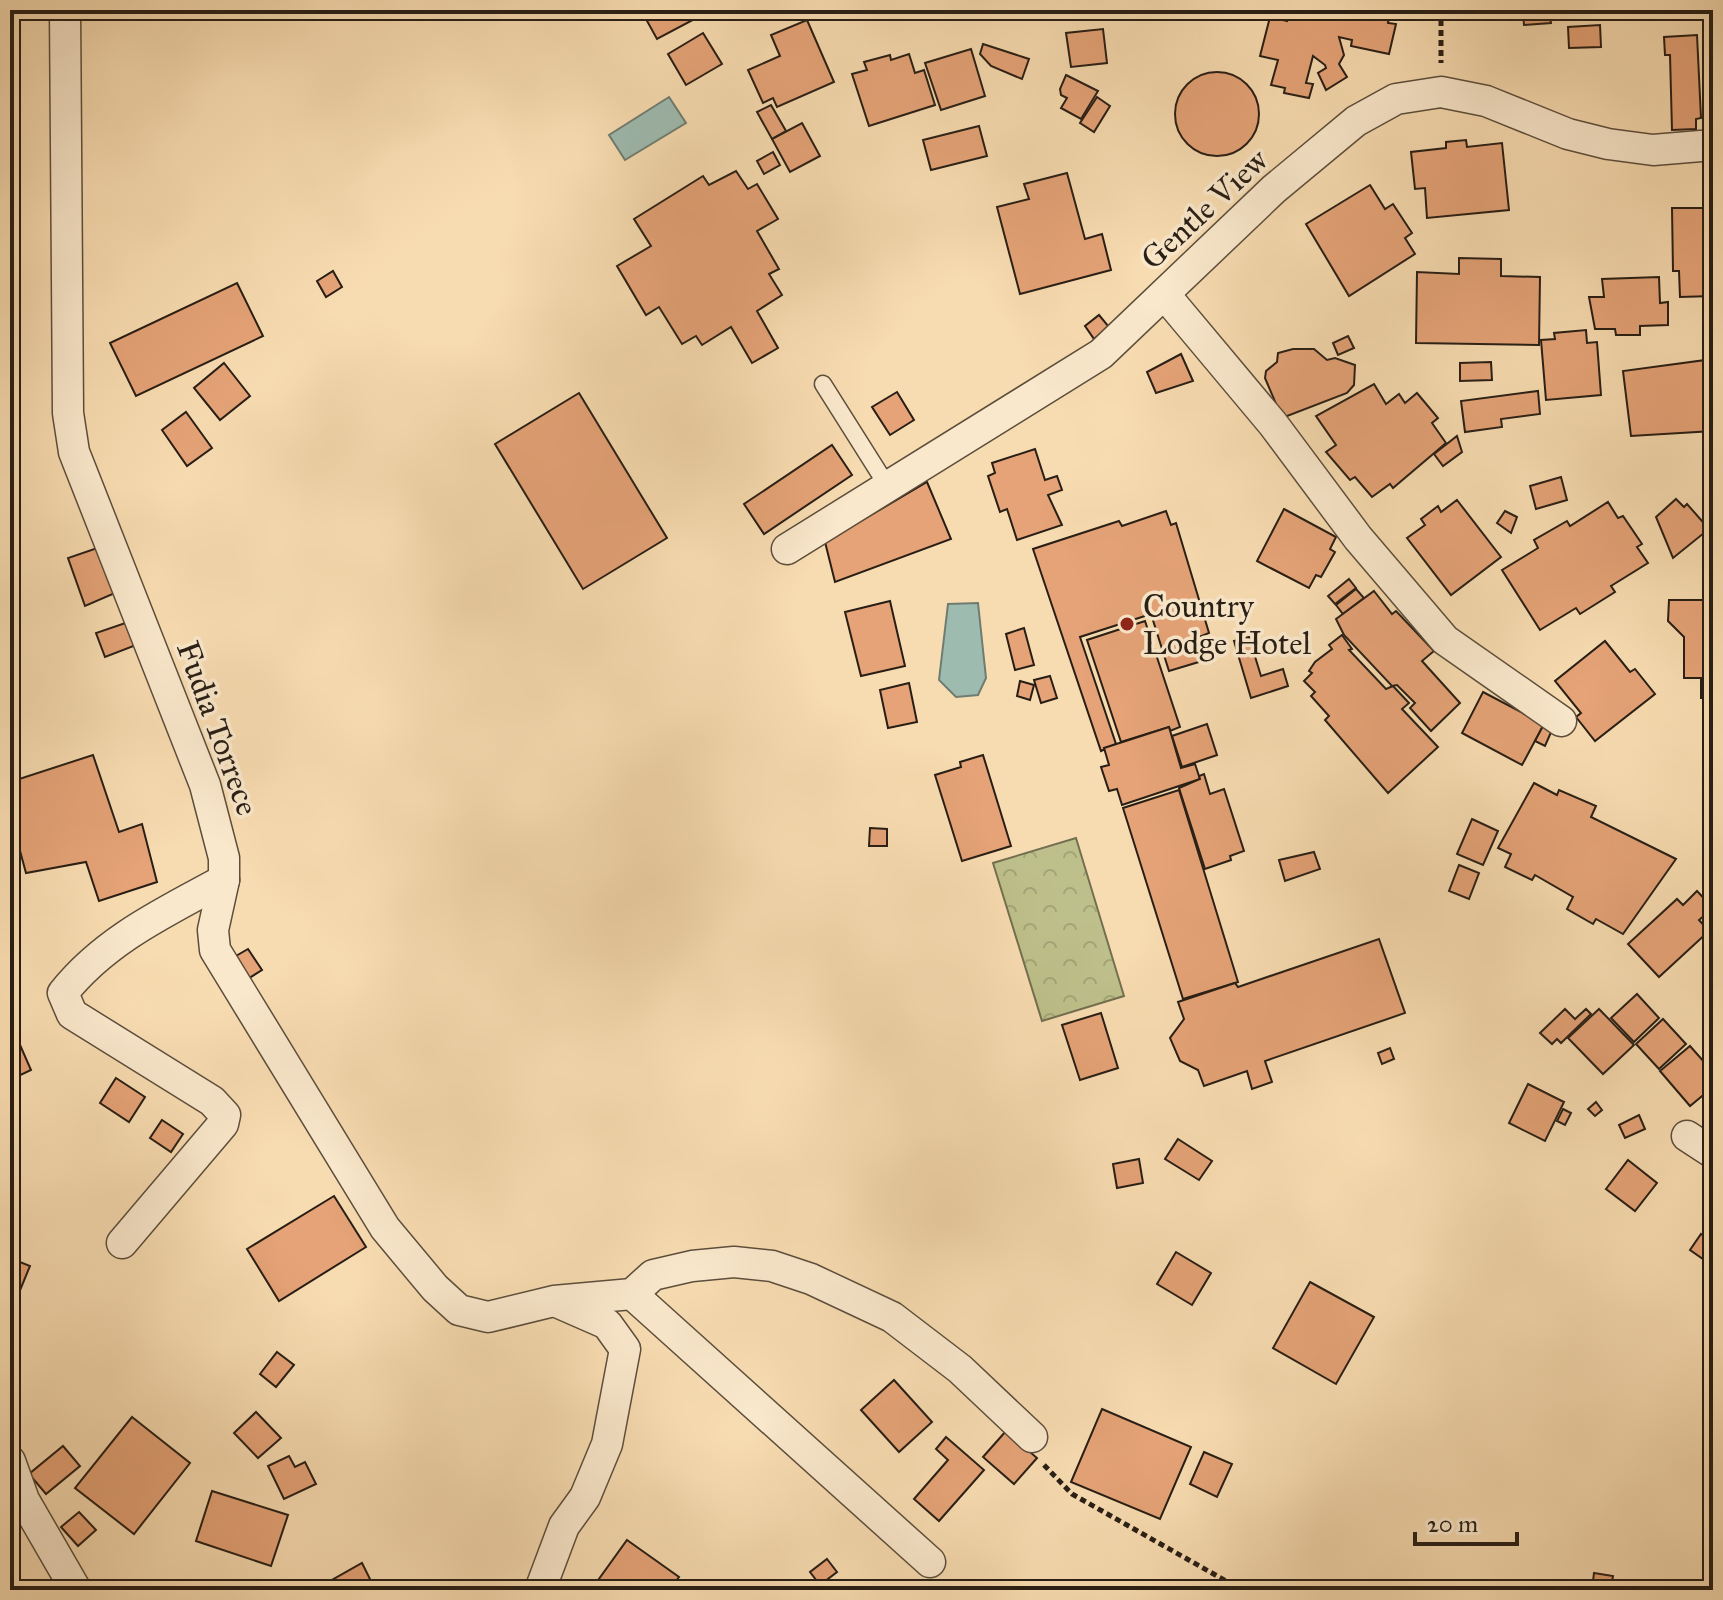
<svg xmlns="http://www.w3.org/2000/svg" width="1723" height="1600" font-family="'IM FELL Great Primer',serif">
<style>
.park{fill:url(#park-crowns);stroke:#736f50;stroke-width:2}
.water{fill:#9ebbb0;stroke:#6f7c72;stroke-width:2}
.building{fill:#e5a377;stroke:#281e15;stroke-width:2}
.lines{fill:none;stroke-linecap:round;stroke-linejoin:round}
.service-casing{stroke:#5c4e3c;stroke-width:19}
.minor-casing{stroke:#5c4e3c;stroke-width:33}
.path{stroke:#281e15;stroke-width:5;stroke-dasharray:6 4;stroke-linecap:butt}
.service{stroke:#fae8cc;stroke-width:16}
.minor{stroke:#fae8cc;stroke-width:30}
.poi-dot{fill:#8f2418;stroke:#fae8cc;stroke-width:3}
.labels{text-anchor:middle;stroke-width:7;stroke-linejoin:round;paint-order:stroke}
.street-label{font-size:32px;fill:#281e15;stroke:#fae8cc}
.poi-label{font-size:32px;fill:#281e15;stroke:#fae8cc;text-anchor:start}
</style>
<defs>
<pattern id="park-crowns" width="20" height="18" patternUnits="userSpaceOnUse" patternTransform="scale(2)"><rect width="20" height="18" fill="#bec08b"/><path d="M2 6a3 3 0 1 1 6 0M12 15a3 3 0 1 1 6 0" fill="none" stroke="#a3a577"/></pattern>
</defs>
<rect width="100%" height="100%" fill="#f8dcb1"/>
<filter id="stains"><feTurbulence type="fractalNoise" baseFrequency=".0025" numOctaves="4"/><feColorMatrix values="0 0 0 0 .2 0 0 0 0 .09 0 0 0 0 .02 0 0 0 .5 -.17"/></filter>
<radialGradient id="worn" r=".72"><stop offset=".6" stop-color="#630" stop-opacity="0"/><stop offset="1" stop-color="#630" stop-opacity=".3"/></radialGradient>
<path class="park" d="M1076 838 1124 996 1042 1021 993 863Z"/>
<g class="water">
<path d="M669 97 686 123 625 160 609 135Z"/>
<path d="M978 603 986 678 978 695 956 697 939 680 948 604Z"/>
</g>
<g class="building">
<path d="M641 10H705L706 13 657 39Z"/>
<path d="M1289 10H1390L1388 23 1396 24 1389 54 1351 46 1352 40 1339 37 1344 55 1339 64 1347 77 1326 90 1318 73 1326 68 1325 65 1313 56 1306 83 1313 84 1309 98 1284 93 1285 88 1271 85 1278 60 1260 56 1270 17 1287 21Z"/>
<path d="M1523 10H1549L1551 23 1524 25Z"/>
<path d="M1591 10H1642V18L1591 19Z"/>
<path d="M807 20 834 82 777 107 773 98 763 103 748 70 780 56 771 35Z"/>
<path d="M1600 25 1601 47 1569 48 1568 27Z"/>
<path d="M1103 29 1107 63 1071 67 1066 33Z"/>
<path d="M703 33 722 64 686 85 668 54Z"/>
<path d="M1697 35 1701 118 1696 119V129L1672 130 1670 55H1665L1664 37Z"/>
<path d="M983 44 1029 59 1022 79 991 66 980 54Z"/>
<path d="M971 49 985 96 941 110 925 63Z"/>
<path d="M909 54 915 73 924 70 935 105 869 126 852 74 867 70 864 62 890 55 891 60Z"/>
<circle cx="1217" cy="114" r="42"/>
<path d="M1066 75 1098 91 1081 119 1061 108 1067 98 1061 95 1060 89Z"/>
<path d="M1097 97 1110 106 1094 132 1080 123Z"/>
<path d="M771 105 786 131 772 139 757 112Z"/>
<path d="M802 123 820 156 790 172 772 139Z"/>
<path d="M979 126 987 156 931 170 923 140Z"/>
<path d="M1466 140 1467 147 1502 143 1509 210 1427 218 1425 188 1415 189 1411 152 1446 148V142Z"/>
<path d="M773 152 780 165 764 174 757 161Z"/>
<path d="M736 171 748 189 757 184 778 219 757 231 779 269 769 274 782 295 757 311 778 348 752 363 731 327 702 345 696 336 682 344 659 307 646 315 617 266 651 246 634 219 703 176 709 185Z"/>
<path d="M1067 173 1085 239 1102 234 1111 270 1020 294 997 207 1029 199 1024 184Z"/>
<path d="M1370 185 1385 209 1393 204 1412 233 1405 238 1415 254 1349 296 1306 224Z"/>
<path d="M1672 208H1713V296L1680 297 1679 271H1673Z"/>
<path d="M1459 258 1501 259V276L1540 277 1539 345 1416 343 1417 272 1459 274Z"/>
<path d="M333 271 342 287 326 297 317 281Z"/>
<path d="M1659 277 1660 303 1668 302V325L1640 326V335H1616L1615 329H1595L1589 297H1604L1602 279Z"/>
<path d="M237 283 263 336 136 396 110 343Z"/>
<path d="M1099 315 1109 327 1094 339 1085 326Z"/>
<path d="M1586 330 1587 343 1597 342 1601 395 1546 400 1541 340 1555 339 1554 333Z"/>
<path d="M1348 336 1354 348 1338 355 1333 343Z"/>
<path d="M1293 349H1314L1327 360 1335 358 1355 365 1354 385 1347 393 1282 418 1265 378 1266 371 1277 362 1278 353Z"/>
<path d="M1181 354 1193 381 1156 393 1147 372Z"/>
<path d="M1713 359V431L1631 436 1623 371Z"/>
<path d="M1491 362 1492 380 1460 381V363Z"/>
<path d="M224 363 250 396 220 420 194 388Z"/>
<path d="M1374 384 1386 404 1399 394 1405 403 1417 393 1438 418 1432 423 1446 443 1393 488 1390 484 1372 497 1355 477 1350 480 1326 452 1336 445 1316 416Z"/>
<path d="M1538 391 1540 414 1501 419 1502 427 1465 432 1461 401Z"/>
<path d="M897 392 914 420 890 435 872 407Z"/>
<path d="M579 393 667 538 583 589 495 444Z"/>
<path d="M186 412 212 448 187 466 162 430Z"/>
<path d="M1457 436 1462 452 1443 466 1434 454Z"/>
<path d="M832 445 852 475 764 534 744 504Z"/>
<path d="M1035 449 1045 480 1057 476 1062 490 1048 495 1062 525 1017 540 1007 509 1000 512 988 476 995 473 992 463Z"/>
<path d="M1561 477 1567 500 1536 509 1530 486Z"/>
<path d="M927 482 951 539 835 582 825 542Z"/>
<path d="M1676 499 1684 507 1687 504 1709 529 1673 558 1656 517Z"/>
<path d="M1457 500 1501 557 1451 595 1407 538 1425 525 1421 519 1438 506 1441 512Z"/>
<path d="M1608 502 1618 518 1623 516 1642 544 1637 547 1648 563 1611 586 1615 592 1580 614 1576 608 1540 630 1502 570 1538 548 1534 540 1567 521 1570 526Z"/>
<path d="M1284 509 1336 537 1330 549 1335 552 1321 577 1316 575 1309 588 1257 561Z"/>
<path d="M1166 511 1171 525 1176 523 1209 633 1194 639 1202 661 1169 671 1151 614 1080 637 1116 744 1101 751 1033 549 1119 521 1122 526Z"/>
<path d="M1505 511 1517 517 1511 533 1497 523Z"/>
<path d="M106 545 122 590 85 606 68 558Z"/>
<path d="M1349 579 1356 588 1335 604 1328 596Z"/>
<path d="M1356 589 1364 598 1343 614 1336 605Z"/>
<path d="M1374 591 1392 614 1396 611 1434 651 1422 661 1460 703 1431 731 1410 708 1415 703 1397 685 1392 686 1344 635 1336 619Z"/>
<path d="M1669 600H1713V698H1701V678H1684V637L1668 621Z"/>
<path d="M890 601 905 666 861 676 845 612Z"/>
<path d="M137 619 144 642 105 657 96 633Z"/>
<path d="M1145 621 1180 727 1170 731 1169 727 1121 742 1087 640Z"/>
<path d="M1024 628 1034 665 1015 670 1006 634Z"/>
<path d="M1342 635 1352 649 1349 650 1386 689 1393 686 1409 703 1402 709 1438 747 1388 793 1325 720 1329 716 1311 696 1315 692 1304 681 1312 673 1309 671 1315 662 1332 649 1329 645Z"/>
<path d="M1249 637 1261 676 1283 669 1288 686 1251 698 1234 641Z"/>
<path d="M1605 641 1630 672 1635 669 1655 694 1595 741 1576 717 1581 713 1555 681Z"/>
<path d="M1050 676 1057 698 1041 703 1034 680Z"/>
<path d="M1020 681 1034 685 1030 700 1017 696Z"/>
<path d="M909 683 917 722 888 728 880 690Z"/>
<path d="M1483 692 1544 724 1522 765 1462 733Z"/>
<rect x="1708" y="698" width="5" height="16"/>
<path d="M1207 724 1217 755 1182 767 1172 736Z"/>
<path d="M1544 724 1552 730 1545 746 1535 741Z"/>
<path d="M1169 727 1181 768 1195 764 1200 779 1122 805 1117 789 1109 791 1101 767 1109 765 1104 748Z"/>
<path d="M93 755 119 832 142 824 157 882 99 901 86 862 26 873 16 836H10V782Z"/>
<path d="M983 755 1011 846 962 861 935 775 961 767 960 762Z"/>
<path d="M1204 774 1210 794 1224 789 1244 851 1230 856 1231 860 1205 869 1179 788 1200 779 1199 776Z"/>
<path d="M1534 783 1557 795 1559 790 1596 806 1591 817 1676 859 1623 934 1596 919 1593 924 1567 909 1573 897 1535 875 1532 880 1505 867 1511 854 1498 848Z"/>
<path d="M1179 790 1238 982 1183 999 1123 808Z"/>
<path d="M1472 819 1498 831 1483 865 1457 854Z"/>
<path d="M870 828 887 829V846H869Z"/>
<path d="M1314 852 1320 869 1285 881 1279 860Z"/>
<path d="M1459 865 1479 873 1469 899 1449 891Z"/>
<path d="M1697 891 1713 908 1699 920 1709 931 1659 977 1628 944 1677 899 1683 905Z"/>
<path d="M1379 939 1405 1013 1265 1061 1272 1082 1252 1089 1247 1071 1204 1086 1198 1070 1180 1061 1170 1038 1184 1019 1178 1002 1235 983 1238 987Z"/>
<path d="M248 949 262 970 243 982 229 960Z"/>
<path d="M1637 994 1659 1018 1634 1042 1611 1018Z"/>
<path d="M1565 1009 1575 1019 1586 1009 1591 1014 1561 1043 1557 1039 1552 1044 1540 1033Z"/>
<path d="M1599 1009 1634 1045 1603 1074 1568 1038Z"/>
<path d="M1101 1013 1118 1068 1080 1080 1062 1025Z"/>
<path d="M1663 1019 1686 1044 1659 1069 1636 1044Z"/>
<path d="M10 1022 31 1070 10 1080Z"/>
<path d="M1690 1046 1713 1072 1708 1078 1713 1087 1690 1106 1660 1071Z"/>
<path d="M1390 1048 1394 1059 1382 1064 1378 1053Z"/>
<path d="M116 1078 145 1097 129 1122 100 1103Z"/>
<path d="M1528 1084 1564 1102 1545 1141 1509 1123Z"/>
<path d="M1596 1102 1602 1110 1595 1116 1588 1109Z"/>
<path d="M1563 1109 1571 1113 1565 1125 1557 1121Z"/>
<path d="M1639 1115 1645 1129 1625 1138 1619 1125Z"/>
<path d="M162 1120 183 1134 171 1152 150 1138Z"/>
<path d="M1178 1139 1212 1161 1199 1180 1165 1159Z"/>
<path d="M1139 1159 1143 1183 1117 1188 1113 1164Z"/>
<path d="M1628 1160 1657 1183 1635 1211 1606 1189Z"/>
<path d="M334 1196 366 1247 279 1301 247 1249Z"/>
<path d="M1701 1234 1713 1242V1266L1690 1250Z"/>
<path d="M1176 1252 1211 1273 1192 1305 1157 1284Z"/>
<path d="M10 1258 30 1266 16 1300 10 1297Z"/>
<path d="M1310 1282 1374 1317 1336 1384 1273 1348Z"/>
<path d="M277 1352 294 1365 276 1387 260 1374Z"/>
<path d="M894 1380 932 1422 899 1452 861 1410Z"/>
<path d="M1102 1409 1191 1447 1160 1519 1071 1482Z"/>
<path d="M256 1412 281 1438 258 1458 234 1433Z"/>
<path d="M132 1417 190 1463 134 1534 75 1488Z"/>
<path d="M1006 1431 1037 1458 1014 1484 983 1457Z"/>
<path d="M946 1437 984 1470 939 1521 914 1499 948 1460 936 1449Z"/>
<path d="M63 1446 80 1466 46 1494 29 1474Z"/>
<path d="M1204 1452 1232 1464 1217 1497 1190 1484Z"/>
<path d="M289 1456 295 1467 305 1462 316 1484 284 1499 268 1466Z"/>
<path d="M212 1491 288 1515 271 1566 196 1541Z"/>
<path d="M79 1512 96 1530 78 1546 61 1527Z"/>
<path d="M627 1540 679 1577 669 1590H591Z"/>
<path d="M827 1559 837 1572 820 1585 810 1572Z"/>
<path d="M362 1563 370 1579 351 1590H337L332 1580Z"/>
<path d="M1594 1573 1613 1576 1611 1590H1592Z"/>
</g>
<g class="lines">
<g class="service-casing">
<path id="service" d="M823 384 888 487"/>
</g>
<g class="minor-casing">
<g id="minor">
<path d="M65 10 68 413 74 452 205 785 224 858V880L213 930 215 950 385 1228 435 1288 459 1310 488 1317 554 1301 632 1294 653 1275 692 1266 734 1262 772 1266 811 1279 892 1317 960 1369 1032 1437"/>
<path d="M1165 295 1273 424 1358 538 1445 640 1561 721"/>
<path d="M787 549 1101 354 1274 189 1356 121 1396 99 1441 92 1486 101 1568 134 1608 144 1653 150 1713 145"/>
<path d="M1687 1136 1713 1153"/>
<path d="M122 1243 223 1124 225 1115 212 1101 72 1014 63 993C105 940 165 912 224 880"/>
<path d="M632 1294 930 1562"/>
<path d="M10 1461 24 1500 76 1590"/>
<path d="M540 1590 564 1526 585 1497 607 1444 625 1349 607 1324 559 1303"/>
</g>
</g>
<g class="path">
<path d="M1441 10V63"/>
<path d="M1044 1465 1072 1494 1242 1590"/>
</g>
<use href="#service" class="service"/>
<use href="#minor" class="minor"/>
</g>
<circle class="poi-dot" cx="1127" cy="624" r="8"/>
<g class="labels">
<g class="street-label">
<text transform="translate(1204 209) rotate(-43)" y="11">Gentle View</text>
<text transform="translate(218 728) rotate(70)" y="11">Fudia Torrece</text>
</g>
<g class="poi-label">
<text x="1143" y="617">Country<tspan x="1143" dy="37">Lodge Hotel</tspan></text>
</g>
</g>
<rect width="1723" height="1600" fill="none" stroke="#f8dcb1" stroke-width="40"/>
<rect x="12" y="12" width="1699" height="1576" fill="none" stroke="#281e15" stroke-width="4"/>
<rect x="20" y="20" width="1683" height="1560" fill="none" stroke="#281e15" stroke-width="2"/>
<path d="M1415 1532v12h102v-12" fill="none" stroke="#281e15" stroke-width="4"/>
<text x="1427" y="1532" font-size="24" fill="#281e15" stroke="#fae8cc" stroke-width="6" paint-order="stroke">20 m</text>
<rect width="100%" height="100%" filter="url(#stains)"/>
<rect width="100%" height="100%" fill="url(#worn)"/>
</svg>
